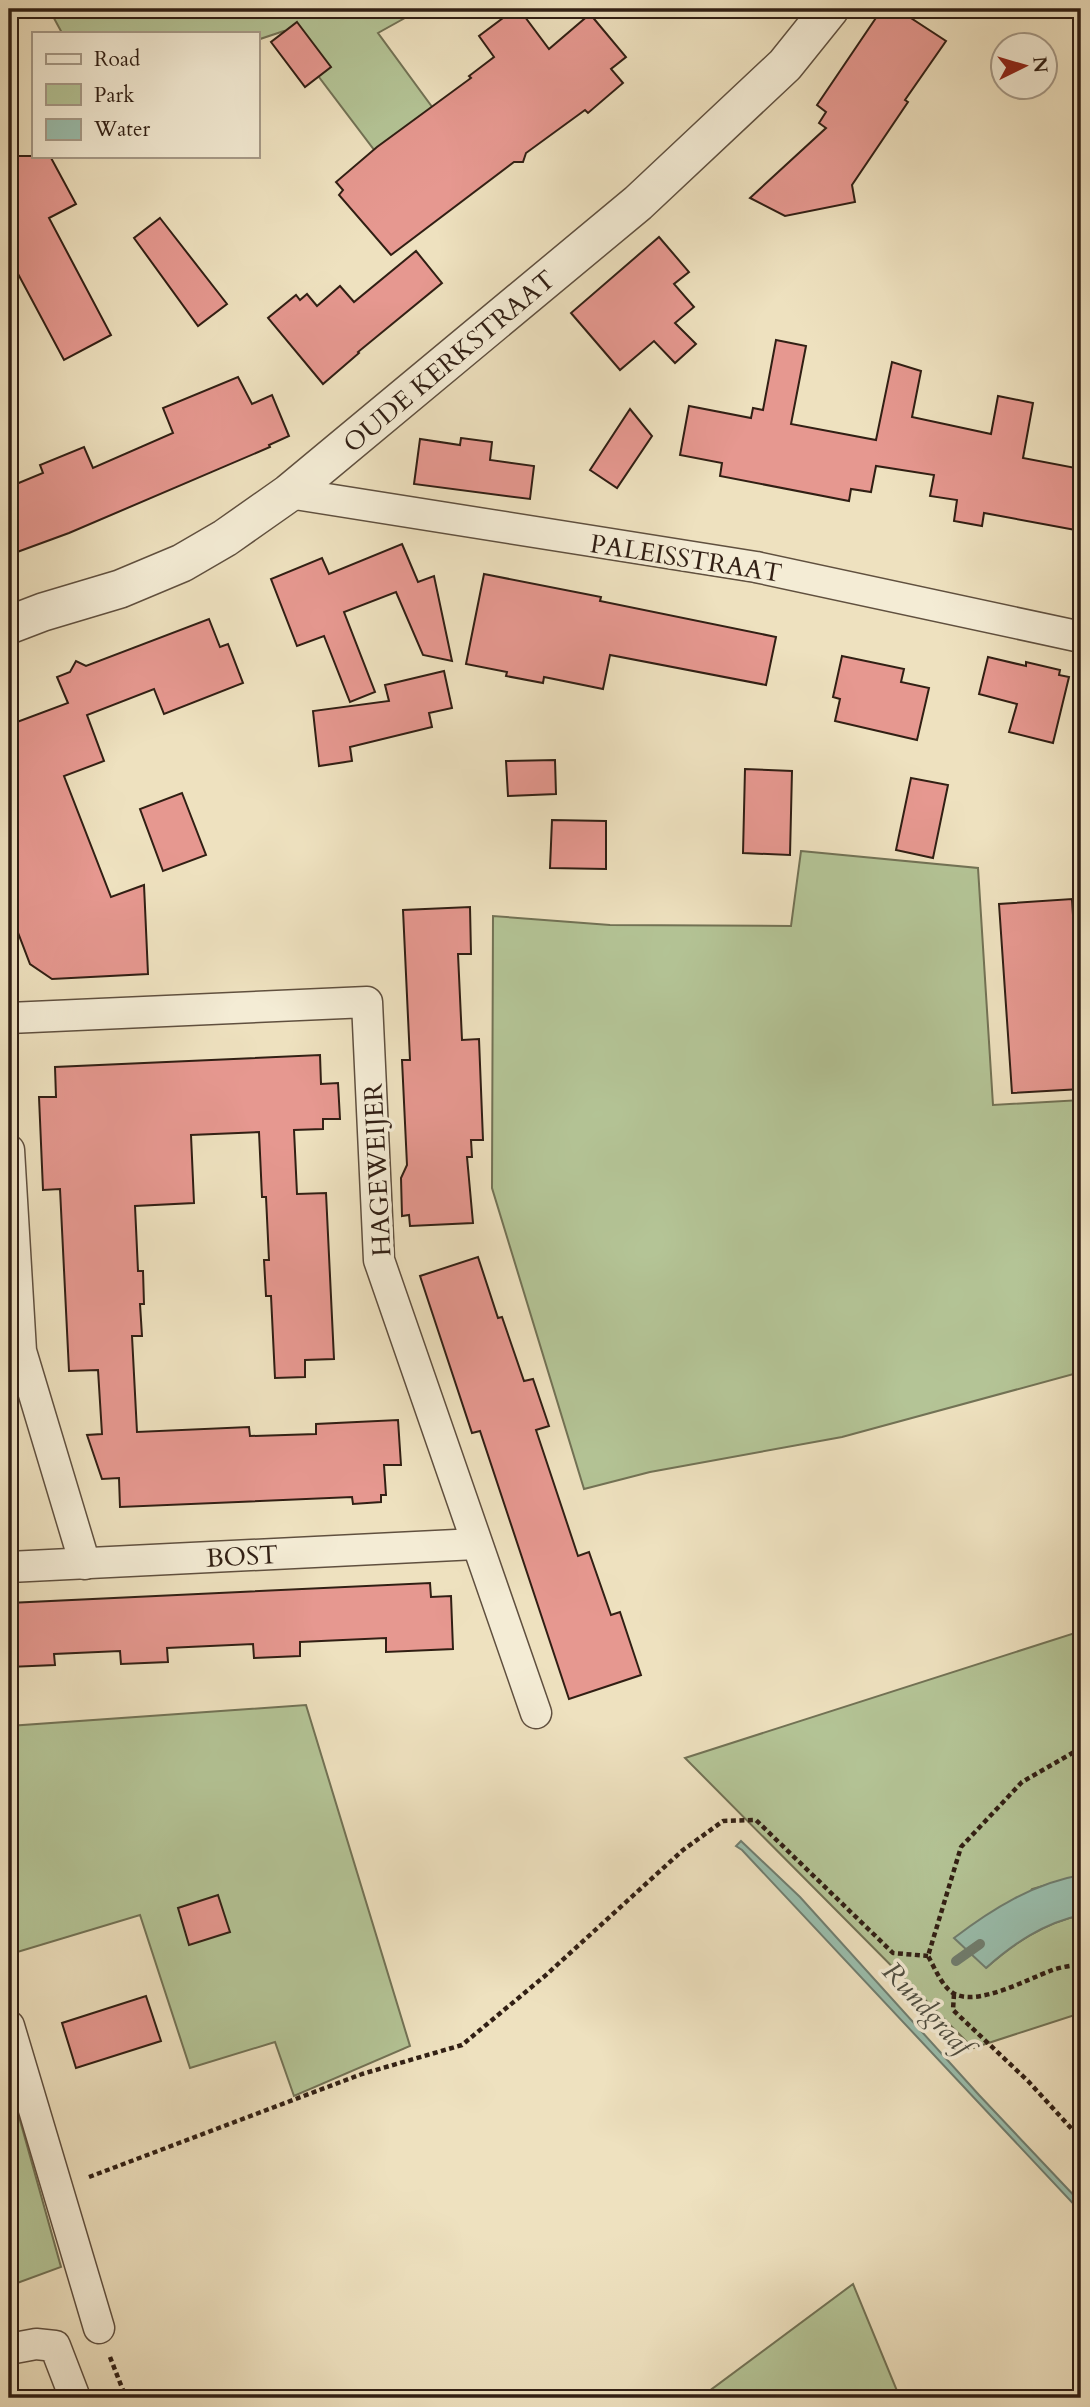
<svg xmlns="http://www.w3.org/2000/svg" width="1090" height="2407" font-family="Cardo,serif">
<style>
.green{fill:#b4c496;stroke:#727255;stroke-width:2}
.water{fill:#9abead;stroke:#707e70;stroke-width:2}
.lines{fill:none;stroke-linecap:round;stroke-linejoin:round}
.stream{stroke:#707e70;stroke-width:10}
.building{fill:#e69890;stroke:#311f14;stroke-width:2}
.minor-casing{stroke:#60503f;stroke-width:33}
.tertiary-casing{stroke:#60503f;stroke-width:40}
.path{stroke:#311f14;stroke-width:4.5;stroke-dasharray:5 3.5;stroke-linecap:butt}
.minor{stroke:#f4ecd5;stroke-width:30}
.tertiary{stroke:#f4ecd5;stroke-width:37}
.labels{text-anchor:middle;stroke-width:7;stroke-linejoin:round;paint-order:stroke}
.street-label{font-size:26px;fill:#311f14;stroke:#f4ecd5}
.water-label{font-size:28px;font-style:italic;fill:#504f42;stroke:#f4ecd5}
</style>
<rect width="100%" height="100%" fill="#eee1bf"/>
<filter id="stains"><feTurbulence type="fractalNoise" baseFrequency=".00286" numOctaves="4"/><feColorMatrix values="0 0 0 0 .2 0 0 0 0 .09 0 0 0 0 .02 0 0 0 .5 -.17"/></filter>
<radialGradient id="worn" r=".72"><stop offset=".6" stop-color="#630" stop-opacity="0"/><stop offset="1" stop-color="#630" stop-opacity=".3"/></radialGradient>
<g class="green">
<path d="M49 9H421L378 33 482 175 428 221 284 31 257 40V33H62Z"/>
<path d="M801 851 978 868 993 1105 1081 1100V1372L842 1437 650 1472 584 1489 492 1188 493 916 610 925 791 926Z"/>
<path d="M1081 1631V1875L1032 1889 986 1968C1014 1943 1044 1923 1081 1915V2013L973 2048 685 1758Z"/>
<path d="M306 1705 410 2046 294 2096 275 2042 190 2068 140 1915 14 1953 9 1938V1726Z"/>
<path d="M9 2081 61 2267 9 2286Z"/>
<path d="M853 2284 900 2398H698L701 2397Z"/>
</g>
<g class="water">
<path d="M741 1841 800 1897 979 2095 1081 2203V2212L742 1850 736 1846Z"/>
<path d="M1081 1875V1915C1044 1923 1014 1943 986 1968L954 1938C992 1909 1034 1883 1081 1875Z"/>
</g>
<g class="lines">
<path class="stream" d="M956 1961 980 1944"/>
</g>
<g class="building">
<path d="M515 9H519L549 49 590 14 626 57 611 69 623 83 588 113 585 110 526 153 523 162H514L391 255 339 195 343 190 336 182 377 147 471 78 469 76 494 57 479 36Z"/>
<path d="M882 9H897L946 41 905 100 908 102 852 185 855 202 785 216 750 198 826 128 819 123 826 112 817 105Z"/>
<path d="M297 22 331 67 305 87 271 42Z"/>
<path d="M9 156H50L76 204 49 218 111 335 64 360 9 257Z"/>
<path d="M160 218 227 304 198 326 134 238Z"/>
<path d="M659 237 689 272 674 284 694 307 675 323 696 344 675 363 654 341 620 370 571 313Z"/>
<path d="M416 251 442 283 358 352 359 353 323 384 268 318 296 295 300 300 307 294 317 306 340 286 354 302Z"/>
<path d="M776 340 806 346 791 424 876 440 892 362 921 371 912 417 991 434 998 396 1033 403 1023 458 1081 469V531L984 513 982 526 954 521 957 500 930 496 934 475 876 466 871 492 851 489 849 501 720 476 722 463 680 455 689 406 751 418 753 408 763 410Z"/>
<path d="M238 377 252 404 272 395 289 436 269 445 270 447 69 533 9 555V487L43 473 40 465 84 447 93 468 173 433 163 408Z"/>
<path d="M630 409 652 436 617 488 590 470Z"/>
<path d="M461 438 492 442 490 460 534 466 530 499 414 484 420 439 460 445Z"/>
<path d="M402 544 418 582 434 576 452 661 423 655 396 592 344 612 375 692 350 702 324 636 297 646 271 579 322 558 329 574Z"/>
<path d="M484 574 601 597 600 601 776 637 766 685 610 655 603 689 544 677 543 683 506 676 507 672 466 664Z"/>
<path d="M209 619 220 647 228 644 243 683 164 714 154 689 87 715 104 761 64 776 111 897 144 885 148 974 52 979 30 964 9 909V725L68 703 57 677 70 672 76 661 86 666Z"/>
<path d="M842 656 904 669 901 682 929 688 917 740 835 721 840 699 833 697Z"/>
<path d="M988 657 1026 666V662L1060 670 1059 675 1069 677 1053 743 1009 732 1017 704 979 694Z"/>
<path d="M444 671 452 708 429 713 432 727 350 747 352 761 319 766 313 711 389 701 385 685Z"/>
<path d="M555 760 556 794 508 796 506 761Z"/>
<path d="M745 769 792 771 790 855 743 853Z"/>
<path d="M911 778 948 785 933 858 896 850Z"/>
<path d="M182 793 206 855 163 871 140 809Z"/>
<path d="M552 820 606 821V869L550 868Z"/>
<path d="M1072 899 1081 1043V1089L1012 1093 999 904Z"/>
<path d="M470 907 471 954H458L462 1040 479 1039 483 1140H471L472 1157H467L473 1223 410 1226 409 1215 402 1216 401 1178 407 1165 402 1060H410L403 910Z"/>
<path d="M320 1055 321 1084 338 1083 340 1119H323V1129L294 1130 297 1194 326 1193 334 1359 305 1360V1377L275 1378 271 1296H266L264 1260H269L266 1197H262L259 1132 191 1135 194 1203 135 1206 138 1271H143L144 1304H140L142 1336H132L137 1432 249 1427 250 1436 316 1434V1424L398 1420 401 1465H384L386 1495H381V1502L353 1504 352 1497 120 1507 119 1478 102 1479 87 1435 102 1434 98 1370 69 1371 60 1189 43 1190 39 1097H56L55 1067Z"/>
<path d="M478 1257 498 1318 502 1317 524 1381 533 1379 549 1426 536 1430 578 1556 589 1552 611 1615 620 1612 641 1675 569 1699 480 1431 472 1433 420 1276Z"/>
<path d="M430 1583 431 1597 451 1596 453 1649 386 1652V1638L300 1642V1656L254 1658 253 1644 167 1648 168 1662 121 1664 120 1651 54 1654 55 1665 9 1667V1603Z"/>
<path d="M218 1895 230 1932 189 1945 178 1908Z"/>
<path d="M146 1996 161 2041 76 2068 62 2023Z"/>
</g>
<g class="lines">
<g class="minor-casing">
<g id="minor">
<path d="M289 493 756 567 1081 637"/>
<path d="M9 1018 367 1002 379 1260 536 1713"/>
<path d="M9 1150 21 1351 85 1564"/>
<path d="M9 1567 476 1544"/>
<path d="M9 2026 99 2328"/>
<path d="M9 2349 36 2344 55 2346 75 2398"/>
</g>
</g>
<g class="tertiary-casing">
<path id="tertiary" d="M9 625 43 612 120 589 182 563 225 538 289 493 638 203 785 65 830 9"/>
</g>
<g class="path">
<path d="M1081 1748 1022 1782 961 1847 928 1956C935 1968 943 1990 957 1995 982 2004 1026 1980 1050 1971 1059 1967 1071 1966 1081 1964"/>
<path d="M954 1994 953 2010 1028 2081 1081 2139"/>
<path d="M89 2177 362 2074 462 2045 546 1975 683 1850 723 1821 756 1820 893 1953 928 1956"/>
<path d="M110 2357 126 2398"/>
</g>
<use href="#minor" class="minor"/>
<use href="#tertiary" class="tertiary"/>
</g>
<g class="labels">
<g class="street-label">
<text transform="translate(449 361) rotate(-40)" y="9">OUDE KERKSTRAAT</text>
<text transform="translate(686 558) rotate(9)" y="9">PALEISSTRAAT</text>
<text transform="translate(377 1170) rotate(-93)" y="9">HAGEWEIJER</text>
<text transform="translate(242 1556) rotate(-3)" y="9">BOST</text>
</g>
<g class="water-label">
<text transform="translate(928 2008) rotate(47)" y="10">Rundgraaf</text>
</g>
</g>
<rect width="1090" height="2407" fill="none" stroke="#eee1bf" stroke-width="35"/>
<rect x="10" y="10" width="1069" height="2386" fill="none" stroke="#311f14" stroke-width="3.5"/>
<rect x="18" y="18" width="1055" height="2372" fill="none" stroke="#311f14" stroke-width="2"/>
<rect x="32" y="32" width="228" height="126" fill="#f4ecd5" stroke="#a69a88" stroke-width="2"/>
<rect x="46" y="54" width="35" height="10" fill="#f4ecd5" stroke="#a69a88" stroke-width="2"/>
<text x="94" y="66" font-size="21" fill="#311f14">Road</text>
<rect x="46" y="84" width="35" height="21" fill="#b4c496" stroke="#a69a88" stroke-width="2"/>
<text x="94" y="102" font-size="21" fill="#311f14">Park</text>
<rect x="46" y="119" width="35" height="21" fill="#9abead" stroke="#a69a88" stroke-width="2"/>
<text x="94" y="136" font-size="21" fill="#311f14">Water</text>
<g transform="translate(1024 66) rotate(85)"><circle r="33" fill="#f4ecd5" stroke="#a69a88" stroke-width="2"/>
<path d="M0-5L12 26L0 18L-12 26Z" fill="#8f2418"/>
<text y="-10" font-size="19" font-weight="bold" text-anchor="middle" fill="#311f14">N</text>
</g>
<rect width="100%" height="100%" filter="url(#stains)"/>
<rect width="100%" height="100%" fill="url(#worn)"/>
</svg>
